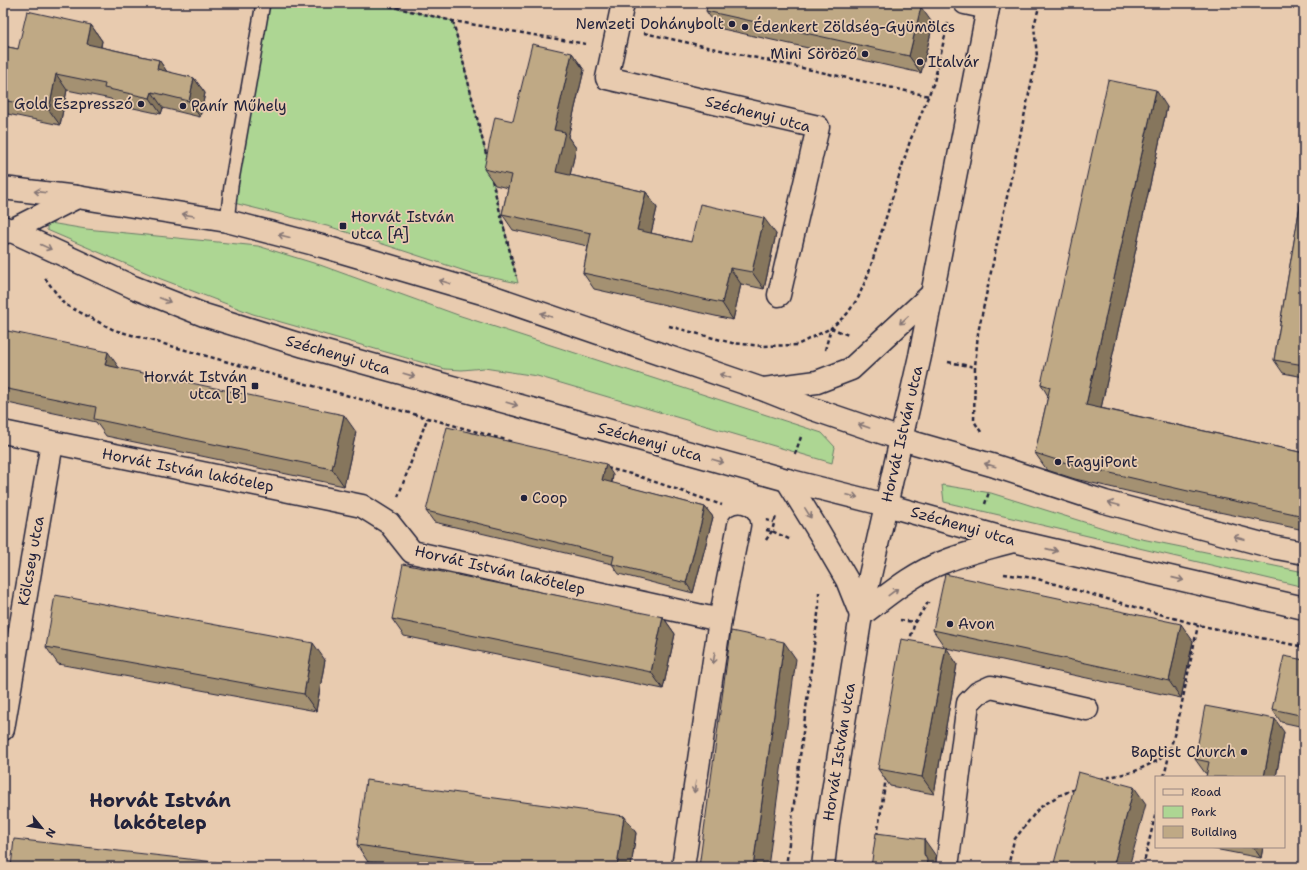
<svg xmlns="http://www.w3.org/2000/svg" width="1307" height="870" font-family="'Shantell Sans',sans-serif">
<style>
.green{fill:#add693;stroke:#687c67}
.lines{fill:none;stroke-linecap:round;stroke-linejoin:round}
.lane-casing{stroke:#22223b;stroke-width:16}
.street-casing{stroke:#22223b;stroke-width:25}
.secondary-casing{stroke:#22223b;stroke-width:25}
.path{stroke:#22223b;stroke-width:2.5;stroke-dasharray:4 3;stroke-linecap:butt}
.lane{stroke:#e8cbaf;stroke-width:13}
.street{stroke:#e8cbaf;stroke-width:22}
.secondary{stroke:#e8cbaf;stroke-width:22}
.wall{fill:#a49172;stroke:#22223b}
.shaded-wall{fill:#86765d;stroke:#22223b}
.building{fill:#bfa985;stroke:#22223b}
.oneway{stroke:#857675}
.poi-dot{fill:#22223b;stroke:#e8cbaf;stroke-width:1.5}
.labels{text-anchor:middle;stroke-width:3.5;stroke-linejoin:round;paint-order:stroke}
.poi-label{font-size:15px;fill:#22223b;stroke:#e8cbaf;text-anchor:start}
.street-label{font-size:15px;fill:#22223b;stroke:#e8cbaf}
.district-label{font-size:19px;font-weight:bold;fill:#22223b;stroke:#e8cbaf}
</style>
<rect width="100%" height="100%" fill="#e8cbaf"/>
<filter id="ink" filterUnits="userSpaceOnUse"><feTurbulence type="fractalNoise" baseFrequency=".025" numOctaves="2"/><feDisplacementMap in="SourceGraphic" scale="8" xChannelSelector="R" yChannelSelector="G"/><feConvolveMatrix kernelMatrix="1 2 1 2 8 2 1 2 1" color-interpolation-filters="sRGB"/></filter>
<g filter="url(#ink)">
<g class="green">
<path d="M263 3H376L453 21 518 283 474 274 331 227 230 202Z"/>
<path d="M50 223 86 229 258 246 320 265 458 315 822 433 835 447 832 463 537 376 484 368 462 370 445 369 253 314 161 279 47 230V226Z"/>
<path d="M942 485 991 493 1132 537 1304 572V587L944 502Z"/>
</g>
<g class="lines">
<g class="lane-casing">
<path id="lane" d="M227 221 231 186 263 3"/>
</g>
<g class="street-casing">
<g id="street">
<path d="M623 3 607 78 818 127 779 295"/>
<path d="M965 3 988 8"/>
<path d="M3 233 10 231 77 197"/>
<path d="M3 432 362 506 389 523 412 552 720 620"/>
<path d="M3 729 52 443"/>
<path d="M683 867 720 620 739 525"/>
<path d="M947 867 968 703 978 693 991 687 1087 709"/>
</g>
</g>
<g class="secondary-casing">
<g id="secondary">
<path d="M3 188 77 197 227 221 322 246 482 293 762 389 810 408 901 439 995 466 1105 502 1277 548 1304 553"/>
<path d="M3 227 133 287 204 315 304 346 787 480 886 505 1014 541 1304 608"/>
<path d="M764 389 817 382 851 369 932 294"/>
<path d="M787 480 819 532 847 580 861 615"/>
<path d="M861 615C887 596 912 574 941 563 964 553 989 548 1013 541"/>
<path d="M823 867 828 823 861 615 920 356 989 3"/>
</g>
</g>
<g class="path">
<path d="M376 3 453 21 586 44"/>
<path d="M453 21 487 158"/>
<path d="M644 33 929 96"/>
<path d="M492 180 516 276"/>
<path d="M45 278 64 304 114 330 513 442"/>
<path d="M669 326 732 343 763 346 797 345 831 328 848 335"/>
<path d="M825 350 831 328 847 314 858 298 868 275 910 141 934 82 948 23"/>
<path d="M948 362 975 367"/>
<path d="M981 432 974 421 975 367 978 333 1037 56 1034 26 1040 3"/>
<path d="M795 454 802 434"/>
<path d="M607 468 635 475 722 505"/>
<path d="M398 497 427 419"/>
<path d="M985 504 989 492"/>
<path d="M766 520 774 522"/>
<path d="M766 530 772 531 791 540"/>
<path d="M766 540 772 531 776 516"/>
<path d="M1004 574 1034 578 1198 625 1304 647"/>
<path d="M900 620 915 622"/>
<path d="M909 643 915 622 929 601"/>
<path d="M1164 777 1170 751"/>
<path d="M1100 779 1133 772 1159 760 1170 750 1179 717 1198 625"/>
<path d="M877 836 886 778"/>
<path d="M786 867 819 606V590"/>
<path d="M1008 867 1014 840 1039 808 1058 796 1075 789"/>
<path d="M1143 867 1156 812"/>
</g>
<use href="#lane" class="lane"/>
<use href="#street" class="street"/>
<use href="#secondary" class="secondary"/>
</g>
<g class="wall">
<path d="M706 11 933 24 921 73 718 28Z"/>
<path d="M91 25 102 41 101 47 159 60 167 72 194 78 205 93 200 117 163 108 161 114 115 104 111 99 67 90 60 125 3 113V46L18 49Z"/>
<path d="M572 53 584 70 568 137 576 148 570 175 646 192 657 208 651 233 691 242 776 234 764 289 741 284 733 320 594 289 583 273 588 246 513 230 502 214 508 188 495 185 484 169 513 121Z"/>
<path d="M1167 107 1101 408 1304 453V530L1200 508 1075 479 1047 470 1035 453 1048 396 1041 384Z"/>
<path d="M1304 182V377L1283 373 1274 360Z"/>
<path d="M3 330 119 368 356 432 344 486 106 436 96 422 3 402Z"/>
<path d="M613 475 612 483 705 507 713 517 693 593 619 574 612 564 434 522 426 511Z"/>
<path d="M663 617 675 634 663 689 404 636 392 619Z"/>
<path d="M933 630 1193 641 1181 698 946 648 957 664 934 794 890 786 878 769 944 646Z"/>
<path d="M46 647 325 660 316 711 58 664Z"/>
<path d="M1304 660V727L1281 722 1272 709Z"/>
<path d="M1284 732 1276 777H1206L1207 773H1205L1195 759Z"/>
<path d="M624 816 636 833 631 867H403L368 862 357 845Z"/>
<path d="M1204 847H1263L1261 858Z"/>
</g>
<g class="shaded-wall">
<path d="M921 7 933 24 921 73 909 56Z"/>
<path d="M91 25 102 41 98 60 87 44Z"/>
<path d="M572 53 584 70 568 137 576 148 567 189 556 172 554 130Z"/>
<path d="M159 60 170 76 157 69Z"/>
<path d="M56 74 67 90 60 125 49 110Z"/>
<path d="M194 78 205 93 200 117 189 101Z"/>
<path d="M1156 90 1167 107 1098 422 1086 405Z"/>
<path d="M152 92 163 108 161 114 150 98Z"/>
<path d="M646 192 657 208 648 246 637 230Z"/>
<path d="M764 218 776 234 764 289 752 272Z"/>
<path d="M730 268 741 284 733 320 722 303Z"/>
<path d="M108 352 120 369 105 365Z"/>
<path d="M344 415 356 432 344 486 332 469Z"/>
<path d="M606 464 613 475 610 491 602 480Z"/>
<path d="M705 507 713 517 693 593 686 583Z"/>
<path d="M663 617 675 634 663 689 651 672Z"/>
<path d="M1181 624 1193 641 1181 698 1169 681Z"/>
<path d="M784 642 796 659 768 867H753Z"/>
<path d="M313 643 325 660 316 711 304 694Z"/>
<path d="M946 647 957 664 934 794 922 777Z"/>
<path d="M1275 719 1284 732 1276 777H1264Z"/>
<path d="M1134 787 1146 804 1129 867H1113Z"/>
<path d="M624 816 636 833 631 867H617Z"/>
<path d="M924 839 936 856V867H926L924 854Z"/>
<path d="M1253 847H1263L1261 858Z"/>
</g>
<g class="building">
<path d="M708 3H904L921 7 909 56 706 11Z"/>
<path d="M27 11 91 25 87 44 159 60 157 69 194 78 189 101 152 92 150 98 104 88 105 84 56 74 49 110 3 100V46L18 49Z"/>
<path d="M532 44 572 53 554 130 565 132 556 172 646 192 637 230 691 242 700 204 764 218 752 272 730 268 722 303 583 273 591 233 502 214 511 175 484 169 495 117 513 121Z"/>
<path d="M1108 80 1156 90 1086 405 1304 453V516L1188 491 1063 462 1035 453 1050 387 1041 384Z"/>
<path d="M1304 182V365L1274 360Z"/>
<path d="M3 330 108 352 105 365 344 415 332 469 94 419 96 407 3 388Z"/>
<path d="M447 427 606 464 602 480 705 507 686 583 612 564 614 556 426 511Z"/>
<path d="M403 564 663 617 651 672 392 619Z"/>
<path d="M945 574 1181 624 1169 681 933 630Z"/>
<path d="M55 595 313 643 304 694 46 647Z"/>
<path d="M731 631 784 642 753 867H699Z"/>
<path d="M901 639 946 647 922 777 878 769Z"/>
<path d="M1284 656 1304 660V716L1272 709Z"/>
<path d="M1205 706 1275 719 1264 777H1206L1209 762 1195 759Z"/>
<path d="M1078 772 1134 787 1113 867H1053Z"/>
<path d="M366 780 624 816 617 867H513L357 845Z"/>
<path d="M876 833 924 839V854L927 860 926 867H871Z"/>
<path d="M14 839 258 867H11Z"/>
</g>
<defs><path id="oneway-shaft" d="M-6 0H5M1.5-3L5.5 0L1.5 3" fill="none" stroke-width="1.6" stroke-linecap="round" stroke-linejoin="round"/></defs>
<g class="oneway">
<use href="#oneway-shaft" transform="translate(40 192) rotate(-173)"/>
<use href="#oneway-shaft" transform="translate(188 215) rotate(-170)"/>
<use href="#oneway-shaft" transform="translate(284 236) rotate(-166)"/>
<use href="#oneway-shaft" transform="translate(46 247) rotate(25)"/>
<use href="#oneway-shaft" transform="translate(445 282) rotate(-163)"/>
<use href="#oneway-shaft" transform="translate(165 300) rotate(22)"/>
<use href="#oneway-shaft" transform="translate(546 315) rotate(-161)"/>
<use href="#oneway-shaft" transform="translate(904 320) rotate(137)"/>
<use href="#oneway-shaft" transform="translate(409 375) rotate(16)"/>
<use href="#oneway-shaft" transform="translate(725 376) rotate(-161)"/>
<use href="#oneway-shaft" transform="translate(512 404) rotate(16)"/>
<use href="#oneway-shaft" transform="translate(864 426) rotate(-161)"/>
<use href="#oneway-shaft" transform="translate(718 461) rotate(16)"/>
<use href="#oneway-shaft" transform="translate(990 465) rotate(-164)"/>
<use href="#oneway-shaft" transform="translate(852 496) rotate(14)"/>
<use href="#oneway-shaft" transform="translate(1114 504) rotate(-165)"/>
<use href="#oneway-shaft" transform="translate(808 513) rotate(58)"/>
<use href="#oneway-shaft" transform="translate(1239 538) rotate(-165)"/>
<use href="#oneway-shaft" transform="translate(1052 550) rotate(13)"/>
<use href="#oneway-shaft" transform="translate(1178 579) rotate(13)"/>
<use href="#oneway-shaft" transform="translate(893 592) rotate(-37)"/>
<use href="#oneway-shaft" transform="translate(714 658) rotate(99)"/>
<use href="#oneway-shaft" transform="translate(695 787) rotate(98)"/>
</g>
</g>
<g class="poi-dot">
<circle cx="732" cy="24" r="4"/>
<circle cx="745" cy="27" r="4"/>
<circle cx="865" cy="54" r="4"/>
<circle cx="920" cy="62" r="4"/>
<circle cx="141" cy="104" r="4"/>
<circle cx="183" cy="106" r="4"/>
<rect x="339" y="222" width="8" height="8" rx="2"/>
<rect x="251" y="382" width="8" height="8" rx="2"/>
<circle cx="1058" cy="462" r="4"/>
<circle cx="524" cy="498" r="4"/>
<circle cx="950" cy="624" r="4"/>
<circle cx="1244" cy="752" r="4"/>
</g>
<g class="labels">
<g class="poi-label">
<text x="724" y="29" text-anchor="end">Nemzeti Dohánybolt</text>
<text x="753" y="32">Édenkert Zöldség-Gyümölcs</text>
<text x="857" y="59" text-anchor="end">Mini Söröző</text>
<text x="928" y="67">Italvár</text>
<text x="133" y="109" text-anchor="end">Gold Eszpresszó</text>
<text x="191" y="111">Panír Műhely</text>
<text x="351" y="222">Horvát István<tspan x="351" dy="17">utca [A]</tspan></text>
<text x="247" y="382" text-anchor="end">Horvát István<tspan x="247" dy="17">utca [B]</tspan></text>
<text x="1066" y="467">FagyiPont</text>
<text x="532" y="503">Coop</text>
<text x="958" y="629">Avon</text>
<text x="1236" y="757" text-anchor="end">Baptist Church</text>
</g>
<g class="street-label">
<text transform="translate(758 114) rotate(14)" y="5">Széchenyi utca</text>
<text transform="translate(338 355) rotate(16)" y="5">Széchenyi utca</text>
<text transform="translate(902 434) rotate(-77)" y="5">Horvát István utca</text>
<text transform="translate(650 442) rotate(16)" y="5">Széchenyi utca</text>
<text transform="translate(188 470) rotate(11)" y="5">Horvát István lakótelep</text>
<text transform="translate(963 526) rotate(16)" y="5">Széchenyi utca</text>
<text transform="translate(31 561) rotate(-80)" y="5">Kölcsey utca</text>
<text transform="translate(500 570) rotate(13)" y="5">Horvát István lakótelep</text>
<text transform="translate(839 752) rotate(-81)" y="5">Horvát István utca</text>
</g>
<g class="district-label">
<text x="160" y="807">Horvát István<tspan x="160" dy="22">lakótelep</tspan></text>
</g>
</g>
<rect width="1307" height="870" fill="none" stroke="#e8cbaf" stroke-width="16"/>
<rect x="8" y="8" width="1291" height="854" fill="none" stroke="#22223b" stroke-width="1.5" filter="url(#ink)"/>
<rect x="1155" y="776" width="130" height="72" fill="#e8cbaf" stroke="#998781"/>
<rect x="1163" y="789" width="20" height="6" fill="#e8cbaf" stroke="#998781"/>
<text x="1191" y="796" font-size="12" fill="#22223b">Road</text>
<rect x="1163" y="806" width="20" height="12" fill="#add693" stroke="#998781"/>
<text x="1191" y="816" font-size="12" fill="#22223b">Park</text>
<rect x="1163" y="826" width="20" height="12" fill="#bfa985" stroke="#998781"/>
<text x="1191" y="836" font-size="12" fill="#22223b">Building</text>
<g transform="translate(42 828) rotate(120)" stroke="#e8cbaf" stroke-width="3" paint-order="stroke">
<path d="M0-3L7 15L0 10L-7 15Z" fill="#22223b"/>
<text y="-6" font-size="11" font-weight="bold" text-anchor="middle" fill="#22223b">N</text>
</g>
</svg>
